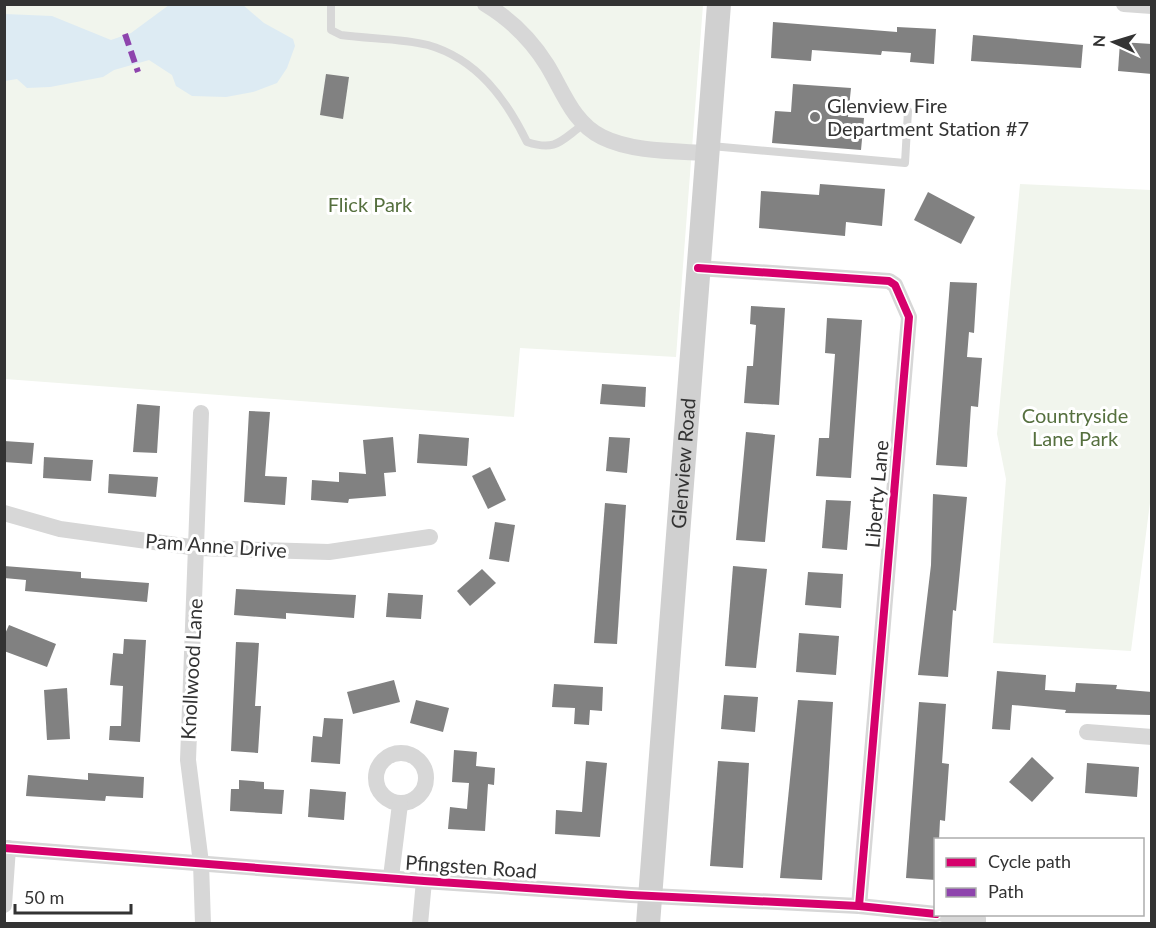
<svg xmlns="http://www.w3.org/2000/svg" width="1156" height="928" font-family="Lato,sans-serif">
<style>
.green{fill:#f1f5ed}
.water{fill:#ddebf3}
.building{fill:#818181}
.lines{fill:none;stroke-linecap:round;stroke-linejoin:round}
.lane{stroke:#d7d7d7;stroke-width:8}
.street{stroke:#d7d7d7;stroke-width:16}
.secondary{stroke:#d0d0d0;stroke-width:24}
.quiet{stroke:#8e44ad;stroke-width:6;stroke-dasharray:12 6;stroke-linecap:butt}
.cycleway-casing{stroke:#fff;stroke-width:11}
.cycleway{stroke:#d6006c;stroke-width:8}
.poi-dot{fill:#7a7a7a;stroke:#fff;stroke-width:2}
.labels{text-anchor:middle;stroke-width:6;stroke-linejoin:round;paint-order:stroke}
.poi-label{font-size:20px;fill:#333;stroke:#fff;text-anchor:start}
.park-label{font-size:20px;fill:#56703f;stroke:#fff}
.street-label{font-size:20px;fill:#333;stroke:#fff}
</style>
<rect width="100%" height="100%" fill="#fff"/>
<g class="green">
<path d="M5 5H703L676 357 520 348 514 417 5 379Z"/>
<path d="M1020 184 1151 190 1152 487 1131 651 993 643 1006 479 997 434Z"/>
</g>
<path class="water" d="M169 5H243L264 23 293 39 295 46 287 68 277 83 253 92 226 97 192 96 176 86 172 75 149 60 114 70 103 77 50 87 27 88 17 79 5 81V14L52 16 111 40 131 33Z"/>
<g class="building">
<path d="M773 22 897 32V27L936 29 934 64 910 62 911 53 882 51 881 55 812 50 811 61 771 58Z"/>
<path d="M973 35 1083 45 1081 68 971 61Z"/>
<path d="M1120 42 1152 44V74L1118 71Z"/>
<path d="M326 74 349 77 343 119 320 115Z"/>
<path d="M793 84 851 88 848 117 864 118 861 150 772 143 775 111 791 112Z"/>
<path d="M820 184 885 189 882 226 846 222 845 236 759 228 761 191 819 195Z"/>
<path d="M928 192 975 217 961 244 914 220Z"/>
<path d="M950 282 977 283 974 333 969 332 967 357 982 358 978 407 971 406 967 467 936 465Z"/>
<path d="M751 306 785 308 779 405 744 403 747 366H753L756 325 750 324Z"/>
<path d="M827 318 862 320 851 478 816 476 819 438H829L835 354 825 353Z"/>
<path d="M602 384 646 387 645 407 600 404Z"/>
<path d="M137 404 160 406 157 453 133 452Z"/>
<path d="M249 411 270 412 265 476 287 477 285 505 244 502Z"/>
<path d="M746 432 775 435 765 542 736 540Z"/>
<path d="M419 434 469 438 467 466 417 463Z"/>
<path d="M393 437 396 472 384 473 386 496 349 499 348 503 311 500 312 480 339 482V472L366 474 363 440Z"/>
<path d="M609 437 630 438 627 473 606 471Z"/>
<path d="M4 441 34 443 32 464 4 462Z"/>
<path d="M44 457 93 460 91 481 43 478Z"/>
<path d="M490 467 506 500 488 509 472 476Z"/>
<path d="M109 474 158 477 156 497 108 493Z"/>
<path d="M933 494 967 497 956 611 953 610 948 677 918 675 931 565Z"/>
<path d="M826 500 851 501 847 550 822 548Z"/>
<path d="M605 503 626 505 617 644 594 643Z"/>
<path d="M495 522 515 525 509 562 489 559Z"/>
<path d="M4 566 81 572V578L149 583 147 602 25 591 26 580 4 578Z"/>
<path d="M733 566 767 569 756 668 725 666Z"/>
<path d="M482 569 496 583 470 606 457 591Z"/>
<path d="M808 572 843 574 841 608 805 605Z"/>
<path d="M236 589 356 595 354 618 286 613V619L234 615Z"/>
<path d="M388 593 423 595 421 619 386 617Z"/>
<path d="M9 625 56 644 47 667 4 651V636Z"/>
<path d="M799 633 839 636 836 675 796 672Z"/>
<path d="M124 639 146 640 140 742 109 740 110 726H121L123 686 110 685 113 653 123 654Z"/>
<path d="M236 642 259 643 255 706H261L258 753 231 751Z"/>
<path d="M997 671 1046 675 1045 690 1075 692 1076 683 1117 685 1116 689 1152 692V715L1065 713 1066 710 1012 705 1010 730 992 729Z"/>
<path d="M394 680 400 702 353 714 347 692Z"/>
<path d="M554 684 603 687 602 711 590 710 589 725 574 724 575 708 552 707Z"/>
<path d="M67 688 70 739 47 740 44 690Z"/>
<path d="M724 695 758 697 755 732 721 729Z"/>
<path d="M416 700 449 708 443 732 410 723Z"/>
<path d="M798 700 833 702 822 880 780 878Z"/>
<path d="M919 702 946 704 942 763 949 764 945 821 940 820 939 840H936V880L906 878Z"/>
<path d="M324 718 343 719 340 764 311 762 313 736 322 737Z"/>
<path d="M454 750 477 752 476 766 495 768 494 785 488 784 485 831 448 829 450 807 467 809 469 783 452 782Z"/>
<path d="M1032 757 1054 778 1032 802 1009 782Z"/>
<path d="M586 761 607 763 600 837 555 834 556 810 582 812Z"/>
<path d="M718 761 749 763 743 868 710 866Z"/>
<path d="M1087 763 1139 767 1137 797 1085 793Z"/>
<path d="M88 773 144 777 143 798 106 796 105 801 26 796 28 775 88 780Z"/>
<path d="M239 780 264 782V789L284 790 282 814 230 811 231 789H239Z"/>
<path d="M310 789 346 792 344 820 308 817Z"/>
</g>
<g class="lines">
<g class="lane">
<path d="M331 4V30L341 35C369 39 401 38 428 45 477 59 506 99 527 142 557 152 561 140 584 124"/>
<path d="M711 146 905 163 908 111"/>
</g>
<g class="street">
<path d="M485 4C510 19 532 41 547 65 563 91 573 123 602 137 632 152 674 151 707 153"/>
<path d="M1124 4 1152 6"/>
<path d="M698 268 889 281 895 285 909 317 859 906"/>
<path d="M201 413 188 760 201 863 203 924"/>
<path d="M4 513 60 529 198 548 329 552 430 537"/>
<path d="M1087 732 1152 737"/>
<circle cx="401" cy="778" r="25"/>
<path d="M4 848 424 881 631 895 859 906 936 914"/>
<path d="M391 877 400 804"/>
<path d="M4 905 8 848"/>
<path d="M943 914 978 918V924"/>
<path d="M420 924 424 881"/>
</g>
<path class="secondary" id="s1" d="M648 924 719 4"/>
<path class="quiet" d="M125 34 138 72"/>
<g class="cycleway-casing">
<g id="cycleway">
<path d="M698 268 889 281 895 285 909 317 859 906"/>
<path d="M4 848 424 881 631 895 859 906 936 914"/>
</g>
</g>
<use href="#cycleway" class="cycleway"/>
</g>
<circle class="poi-dot" cx="815" cy="117" r="6"/>
<g class="labels">
<g class="poi-label">
<text x="827" y="113">Glenview Fire<tspan x="827" dy="23">Department Station #7</tspan></text>
</g>
<g class="park-label">
<text x="370" y="212">Flick Park</text>
<text x="1075" y="423">Countryside<tspan x="1075" dy="23">Lane Park</tspan></text>
</g>
<g class="street-label">
<text dy="7" stroke="none"><textPath href="#s1" startOffset="462">Glenview Road</textPath></text>
<text transform="translate(877 494) rotate(-85)" y="7">Liberty Lane</text>
<text transform="translate(216 546) rotate(4)" y="7">Pam Anne Drive</text>
<text transform="translate(192 669) rotate(-87)" y="7">Knollwood Lane</text>
<text transform="translate(471 867) rotate(4)" y="7">Pfingsten Road</text>
</g>
</g>
<rect width="1156" height="928" fill="none" stroke="#333333" stroke-width="12"/>
<rect x="934" y="838" width="210" height="78" fill="#ffffff" stroke="#adadad" stroke-width="1.5"/>
<rect x="946" y="858" width="30" height="9" fill="#d6006c" stroke="#adadad" stroke-width="1.5"/>
<text x="988" y="868" font-size="18" fill="#333333">Cycle path</text>
<rect x="946" y="888" width="30" height="9" fill="#8e44ad" stroke="#adadad" stroke-width="1.5"/>
<text x="988" y="898" font-size="18" fill="#333333">Path</text>
<g transform="translate(1114 42) rotate(274)" stroke="#ffffff" stroke-width="4.5" paint-order="stroke">
<path d="M0-4.5L10 22L0 15L-10 22Z" fill="#333333"/>
<text y="-9" font-size="16" font-weight="bold" text-anchor="middle" fill="#333333">N</text>
</g>
<path d="M15 904v9h116v-9" fill="none" stroke="#333333" stroke-width="3"/>
<text x="24" y="904" font-size="18" fill="#333333" stroke="#ffffff" stroke-width="4.5" paint-order="stroke">50 m</text>
</svg>
